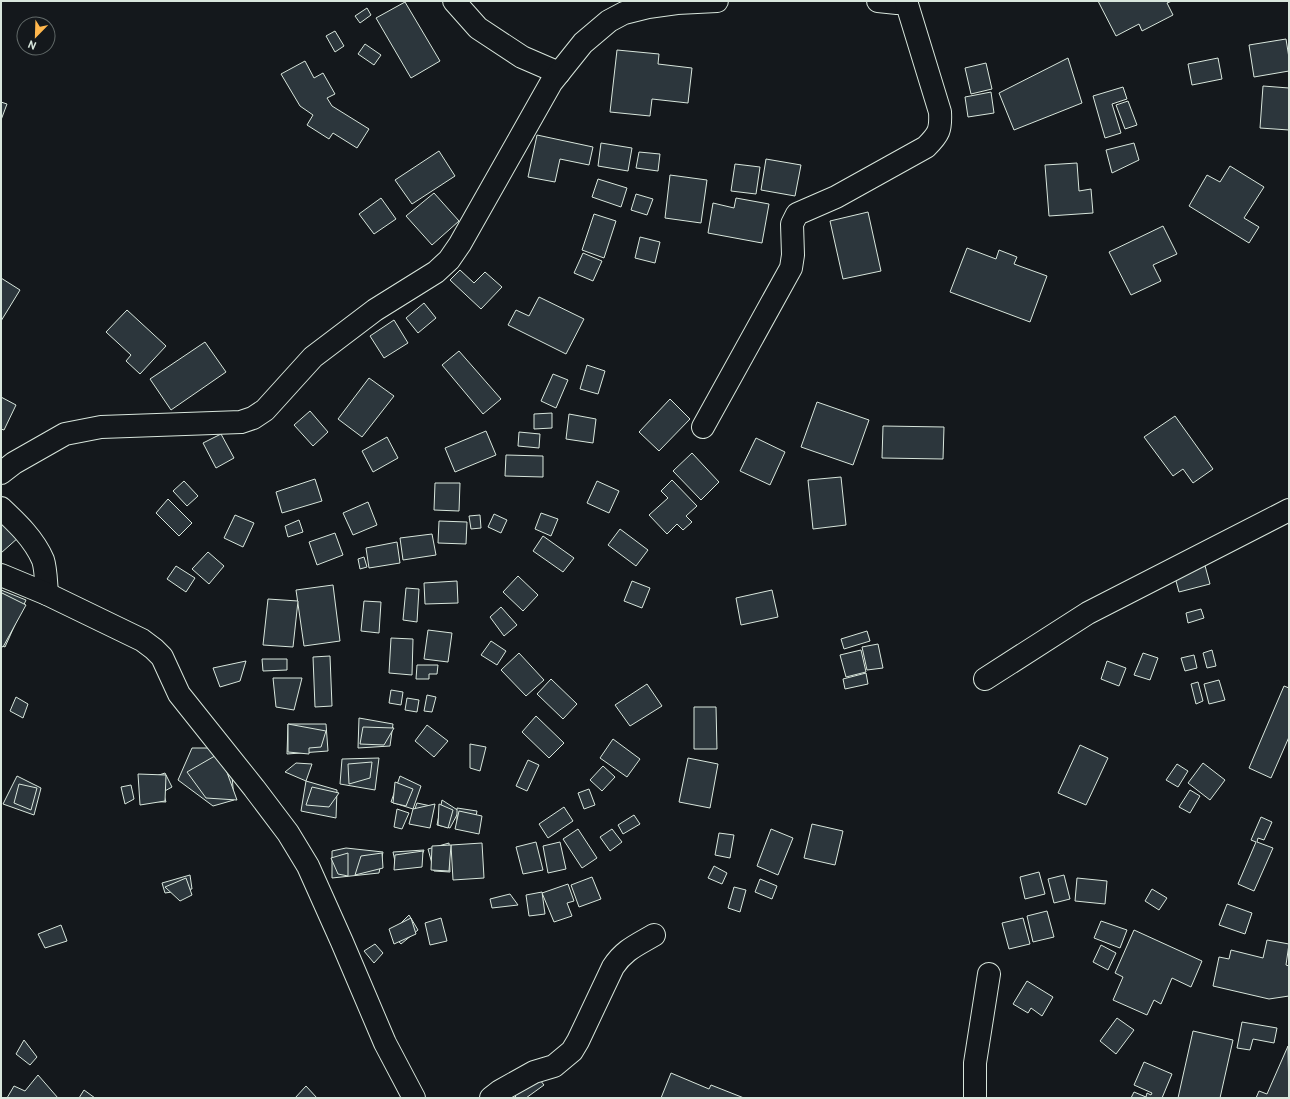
<svg xmlns="http://www.w3.org/2000/svg" width="1290" height="1099" font-family="Overpass,sans-serif">
<style>
.building{fill:#2c363c;stroke:#d8e6dc}
.lines{fill:none;stroke-linecap:round;stroke-linejoin:round}
.street-casing{stroke:#d8e6dc;stroke-width:24}
.street{stroke:#14181c;stroke-width:22}
</style>
<rect width="100%" height="100%" fill="#14181c"/>
<g class="building">
<path d="M1098 1H1172L1167 3 1173 15 1142 31 1139 24 1116 36Z"/>
<path d="M405 2 440 61 411 78 376 18Z"/>
<path d="M367 8 371 15 360 23 355 16Z"/>
<path d="M335 31 344 46 335 52 326 36Z"/>
<path d="M1286 39 1289 58V71L1254 77 1249 45Z"/>
<path d="M365 44 381 55 374 65 358 54Z"/>
<path d="M617 50 659 54 658 64 692 68 688 103 652 99 650 116 610 112Z"/>
<path d="M1068 58 1082 103 1014 130 999 93Z"/>
<path d="M1218 58 1222 79 1192 85 1188 64Z"/>
<path d="M305 61 314 78 323 73 335 94 327 98 332 106 369 129 357 148 333 133 329 139 307 125 313 115 300 106 281 74Z"/>
<path d="M986 63 992 89 971 94 965 68Z"/>
<path d="M1263 86 1289 88V130L1260 128Z"/>
<path d="M1123 87 1127 99 1112 104 1121 133 1105 138 1093 96Z"/>
<path d="M991 92 994 113 968 117 965 97Z"/>
<path d="M1128 101 1137 125 1125 129 1116 105Z"/>
<path d="M1 102 7 104 1 120Z"/>
<path d="M537 135 593 147 589 165 560 159 555 182 528 177Z"/>
<path d="M601 143 632 148 628 171 598 166Z"/>
<path d="M1134 143 1139 160 1112 173 1106 150Z"/>
<path d="M439 151 455 176 412 204 395 180Z"/>
<path d="M639 152 660 154 658 171 636 168Z"/>
<path d="M766 159 801 165 795 196 761 190Z"/>
<path d="M1077 163 1079 191 1091 189 1093 213 1049 216 1045 165Z"/>
<path d="M735 164 760 167 756 194 731 191Z"/>
<path d="M1230 166 1264 187 1244 218 1259 227 1249 243 1189 206 1207 175 1220 182Z"/>
<path d="M670 175 707 180 701 223 665 218Z"/>
<path d="M598 179 627 188 621 207 592 197Z"/>
<path d="M434 193 459 221 432 245 406 216Z"/>
<path d="M636 194 653 199 647 215 631 210Z"/>
<path d="M381 198 396 219 374 234 359 214Z"/>
<path d="M736 198 769 204 762 243 708 233 713 203 734 208Z"/>
<path d="M868 212 881 271 843 279 830 221Z"/>
<path d="M594 214 616 221 604 258 582 250Z"/>
<path d="M1163 226 1177 254 1153 265 1161 281 1131 295 1109 252Z"/>
<path d="M640 237 660 242 655 263 635 258Z"/>
<path d="M967 248 996 259 999 250 1017 257 1014 264 1047 276 1030 322 950 292Z"/>
<path d="M583 253 602 261 593 281 574 273Z"/>
<path d="M460 270 474 283 485 272 502 287 481 309 450 280Z"/>
<path d="M1 278 20 290 1 321Z"/>
<path d="M539 297 584 319 566 354 508 325 516 310 529 316Z"/>
<path d="M424 303 436 318 418 333 406 318Z"/>
<path d="M127 310 166 346 140 374 126 361 131 355 106 332Z"/>
<path d="M394 320 408 343 384 358 370 336Z"/>
<path d="M205 342 226 372 171 410 150 379Z"/>
<path d="M459 351 501 399 483 414 442 365Z"/>
<path d="M587 365 605 371 598 394 580 389Z"/>
<path d="M553 374 568 380 556 408 541 401Z"/>
<path d="M369 378 394 396 362 437 338 419Z"/>
<path d="M1 397 16 405 4 430 1 429Z"/>
<path d="M670 399 690 419 659 451 639 432Z"/>
<path d="M817 402 869 420 853 465 801 447Z"/>
<path d="M310 411 328 432 313 446 294 425Z"/>
<path d="M552 413V428L534 429V414Z"/>
<path d="M569 414 596 419 593 443 566 439Z"/>
<path d="M1175 416 1213 469 1193 483 1183 469 1173 476 1144 437Z"/>
<path d="M883 426 944 427 943 459 882 458Z"/>
<path d="M486 431 496 455 455 472 445 448Z"/>
<path d="M519 432 540 434 539 448 518 446Z"/>
<path d="M221 434 234 458 216 468 203 443Z"/>
<path d="M387 437 398 458 373 472 362 451Z"/>
<path d="M756 438 785 452 770 485 740 471Z"/>
<path d="M692 453 719 482 701 500 673 471Z"/>
<path d="M506 455 543 456V477L505 476Z"/>
<path d="M841 477 846 525 813 529 808 480Z"/>
<path d="M315 479 322 501 282 513 276 492Z"/>
<path d="M672 480 697 506 686 516 692 522 683 530 677 524 667 534 649 515 668 498 661 491Z"/>
<path d="M184 481 198 496 187 506 173 491Z"/>
<path d="M597 481 619 491 609 513 587 503Z"/>
<path d="M435 483H460L459 511 434 510Z"/>
<path d="M168 499 192 523 179 536 156 513Z"/>
<path d="M368 502 377 525 353 535 343 513Z"/>
<path d="M541 513 558 519 551 536 535 529Z"/>
<path d="M494 514 507 520 501 533 488 527Z"/>
<path d="M235 515 254 523 243 547 224 538Z"/>
<path d="M480 515 481 528 471 529 469 516Z"/>
<path d="M1 516 19 537 1 553Z"/>
<path d="M299 520 303 532 288 537 285 526Z"/>
<path d="M439 521 467 522 466 544 438 543Z"/>
<path d="M620 529 648 550 636 566 608 545Z"/>
<path d="M335 533 343 555 317 565 309 542Z"/>
<path d="M432 534 436 555 403 560 400 538Z"/>
<path d="M543 536 574 558 563 572 533 551Z"/>
<path d="M397 542 400 563 369 568 366 548Z"/>
<path d="M208 552 224 566 209 584 192 569Z"/>
<path d="M364 557 367 567 360 569 358 559Z"/>
<path d="M1204 562 1210 584 1179 592 1173 570Z"/>
<path d="M176 566 195 578 186 592 167 579Z"/>
<path d="M518 576 538 595 523 611 503 592Z"/>
<path d="M457 581 458 603 425 604 424 583Z"/>
<path d="M632 581 650 588 642 608 624 601Z"/>
<path d="M333 585 340 641 304 646 296 590Z"/>
<path d="M406 588 419 589 417 622 403 620Z"/>
<path d="M1 590 26 600 5 647 1 645Z"/>
<path d="M772 590 778 617 741 625 736 598Z"/>
<path d="M2 593 26 605 3 647 1 646V595Z"/>
<path d="M268 599 298 601 293 647 263 645Z"/>
<path d="M364 601 381 602 379 633 361 631Z"/>
<path d="M501 607 517 625 504 636 490 617Z"/>
<path d="M1201 609 1204 618 1188 623 1186 613Z"/>
<path d="M428 630 452 633 448 662 424 659Z"/>
<path d="M867 631 870 641 844 649 841 639Z"/>
<path d="M391 638 413 639 412 675 389 673Z"/>
<path d="M491 641 506 651 497 665 481 655Z"/>
<path d="M878 644 883 668 867 670 862 647Z"/>
<path d="M861 650 866 672 846 677 840 655Z"/>
<path d="M1212 650 1216 666 1207 668 1203 653Z"/>
<path d="M519 653 544 680 526 696 501 670Z"/>
<path d="M1143 653 1158 658 1150 680 1134 675Z"/>
<path d="M1194 655 1197 668 1185 671 1181 658Z"/>
<path d="M330 656 332 706 315 707 313 657Z"/>
<path d="M262 659H287V670L263 671Z"/>
<path d="M246 661 240 681 220 687 213 668Z"/>
<path d="M1107 661 1126 668 1119 686 1101 679Z"/>
<path d="M417 665H438L437 674H429V679H416Z"/>
<path d="M866 673 868 684 845 689 843 679Z"/>
<path d="M273 678H302L294 710 276 707Z"/>
<path d="M551 679 577 704 563 719 537 694Z"/>
<path d="M1219 680 1225 700 1209 704 1204 684Z"/>
<path d="M1198 682 1203 701 1196 704 1191 684Z"/>
<path d="M647 684 662 706 630 726 615 705Z"/>
<path d="M1284 686 1289 688V737L1271 778 1249 768Z"/>
<path d="M391 690 403 692 401 705 389 703Z"/>
<path d="M427 695 436 697 432 712 424 711Z"/>
<path d="M16 697 28 704 23 718 10 711Z"/>
<path d="M407 698 419 700 417 712 405 710Z"/>
<path d="M694 707H716L717 749H694Z"/>
<path d="M536 716 564 743 549 758 522 732Z"/>
<path d="M359 718 393 724 390 746 358 748Z"/>
<path d="M288 724H326L328 751 287 754Z"/>
<path d="M288 724 326 731 321 747 309 748V754L288 752Z"/>
<path d="M427 725 448 741 434 757 415 741Z"/>
<path d="M363 727 394 728 384 745 360 744Z"/>
<path d="M613 739 640 759 627 777 600 758Z"/>
<path d="M470 744 486 747 480 771 470 768Z"/>
<path d="M1080 745 1108 758 1086 805 1058 793Z"/>
<path d="M192 748H216L222 775H232L234 800 213 806 178 780Z"/>
<path d="M220 753 237 800 206 798 187 772Z"/>
<path d="M379 758 375 790 340 784 342 759Z"/>
<path d="M688 758 718 764 710 808 679 802Z"/>
<path d="M528 760 539 765 527 791 516 786Z"/>
<path d="M372 762 370 778 349 784 348 764Z"/>
<path d="M296 763 312 764 306 781 285 772Z"/>
<path d="M1203 763 1225 780 1210 800 1188 783Z"/>
<path d="M1177 764 1188 771 1178 787 1166 780Z"/>
<path d="M603 766 615 777 602 791 590 780Z"/>
<path d="M165 773 172 787 163 792 166 802 141 801V781Z"/>
<path d="M138 774 166 775 165 801 140 805Z"/>
<path d="M17 776 41 788 34 815 3 804Z"/>
<path d="M400 776 421 786 413 809 391 802Z"/>
<path d="M306 781 337 790 336 818 301 811Z"/>
<path d="M395 782 413 789 406 806 393 803Z"/>
<path d="M19 784 37 788 31 810 14 803Z"/>
<path d="M131 785 134 799 125 804 121 787Z"/>
<path d="M312 787 339 793 329 807 306 805Z"/>
<path d="M589 789 595 805 584 809 578 793Z"/>
<path d="M1190 790 1200 796 1190 813 1179 807Z"/>
<path d="M442 800 459 811 450 828 437 825Z"/>
<path d="M417 803 431 806V822L411 820Z"/>
<path d="M435 804 430 828 409 824 413 809Z"/>
<path d="M439 804 453 810 448 828 438 825Z"/>
<path d="M564 807 573 821 548 838 539 824Z"/>
<path d="M457 808 477 811 474 828H457Z"/>
<path d="M397 809 409 813 402 829 394 827Z"/>
<path d="M459 811 482 816 479 834 455 829Z"/>
<path d="M634 815 640 824 623 834 618 825Z"/>
<path d="M1261 817 1272 822 1264 840 1258 838 1257 842 1273 848 1254 891 1238 884 1256 842 1251 840Z"/>
<path d="M812 824 843 831 835 865 804 858Z"/>
<path d="M578 829 597 858 582 868 563 839Z"/>
<path d="M612 829 622 842 610 851 600 837Z"/>
<path d="M771 829 793 838 778 875 757 866Z"/>
<path d="M719 833 734 835 730 858 715 855Z"/>
<path d="M536 842 543 870 523 874 516 847Z"/>
<path d="M560 842 566 869 548 873 543 846Z"/>
<path d="M449 843 450 872 434 871 428 849Z"/>
<path d="M482 843 484 878 453 880 451 845Z"/>
<path d="M451 845 449 871 431 870 432 846Z"/>
<path d="M346 848 383 852 379 873 332 878V851Z"/>
<path d="M424 850 417 867 396 866 393 852Z"/>
<path d="M423 851 422 867 394 870 395 855Z"/>
<path d="M348 853V876L338 874 331 858Z"/>
<path d="M382 853 383 868 355 875 361 856Z"/>
<path d="M714 866 727 873 722 884 708 878Z"/>
<path d="M1039 872 1045 894 1025 899 1020 877Z"/>
<path d="M190 875 192 889 165 893 162 883Z"/>
<path d="M1064 875 1070 899 1054 903 1048 879Z"/>
<path d="M592 877 601 899 579 907 571 885Z"/>
<path d="M186 878 192 895 180 901 165 887Z"/>
<path d="M1077 878 1107 881 1105 904 1075 901Z"/>
<path d="M760 879 777 886 772 899 755 892Z"/>
<path d="M568 884 574 901 567 903 572 916 554 922 542 893Z"/>
<path d="M734 887 746 890 740 912 728 908Z"/>
<path d="M1152 889 1167 898 1159 910 1145 901Z"/>
<path d="M542 892 545 914 529 916 526 895Z"/>
<path d="M510 894 518 905 492 908 490 899Z"/>
<path d="M1227 904 1252 913 1245 934 1219 925Z"/>
<path d="M1047 911 1054 937 1033 942 1027 916Z"/>
<path d="M409 915 418 930 401 944 391 933Z"/>
<path d="M411 918 416 934 394 944 389 929Z"/>
<path d="M441 918 447 941 430 945 425 923Z"/>
<path d="M1023 918 1030 944 1009 949 1002 923Z"/>
<path d="M1101 921 1127 930 1120 948 1094 938Z"/>
<path d="M61 925 67 941 45 948 38 934Z"/>
<path d="M1134 930 1202 961 1191 987 1172 978 1161 1004 1154 1000 1147 1015 1113 1000 1123 977 1115 973Z"/>
<path d="M1267 940 1289 944 1286 965 1289 966V996L1269 999 1213 986 1219 957 1229 959 1231 950 1263 958Z"/>
<path d="M375 944 383 953 374 963 364 951Z"/>
<path d="M1101 945 1116 953 1108 970 1093 962Z"/>
<path d="M1027 981 1053 997 1042 1016 1031 1008 1028 1013 1013 1004Z"/>
<path d="M1117 1018 1134 1030 1116 1054 1100 1041Z"/>
<path d="M1242 1022 1277 1028 1274 1043 1253 1039 1250 1050 1237 1048Z"/>
<path d="M1193 1031 1233 1040 1220 1098H1178Z"/>
<path d="M24 1040 37 1057 30 1065 16 1054Z"/>
<path d="M1288 1046 1289 1098H1256L1259 1091 1267 1094Z"/>
<path d="M1144 1062 1172 1074 1162 1098H1131L1134 1092 1146 1097 1147 1093 1151 1095 1152 1093 1134 1085Z"/>
<path d="M671 1073 709 1089 711 1085 744 1098H661Z"/>
<path d="M38 1075 58 1098H7L14 1086 25 1091Z"/>
<path d="M536 1075 544 1085 526 1098H517L512 1093Z"/>
<path d="M306 1086 317 1098H295Z"/>
<path d="M84 1090 95 1098H79Z"/>
</g>
<g class="lines">
<g class="street-casing">
<g id="street">
<path d="M454 1 478 28 522 57 559 73"/>
<path d="M878 1 897 3 907 1"/>
<path d="M703 427 791 268 793 255 792 224 797 214 836 197 926 147C939 134 941 130 940 112L906 1"/>
<path d="M1 473 14 463 65 434 101 427 241 422 253 418 265 410 313 357 375 310 436 272 449 260 460 244 551 83 583 43 609 21 624 13 648 7 677 3 717 1"/>
<path d="M1 508C17 523 34 539 43 560 46 569 46 583 47 594"/>
<path d="M1 575 47 594 142 640 154 649 162 657 179 694 254 788 288 833 308 866 342 942 385 1043 414 1098"/>
<path d="M985 679 1088 613 1289 510"/>
<path d="M491 1098 500 1091 534 1072 554 1066 572 1051 578 1041 613 967C624 950 637 945 654 935"/>
<path d="M975 1098V1063L989 974"/>
</g>
</g>
<use href="#street" class="street"/>
</g>
<rect width="1290" height="1099" fill="none" stroke="#d8e6dc" stroke-width="4"/>
<g transform="translate(36 36) rotate(203)"><circle r="19" fill="#14181c" stroke="#626a69"/>
<path d="M0-3L7 15L0 10L-7 15Z" fill="#ffb74d"/>
<text y="-6" font-size="11" font-weight="bold" text-anchor="middle" fill="#d8e6dc">N</text>
</g>
</svg>
